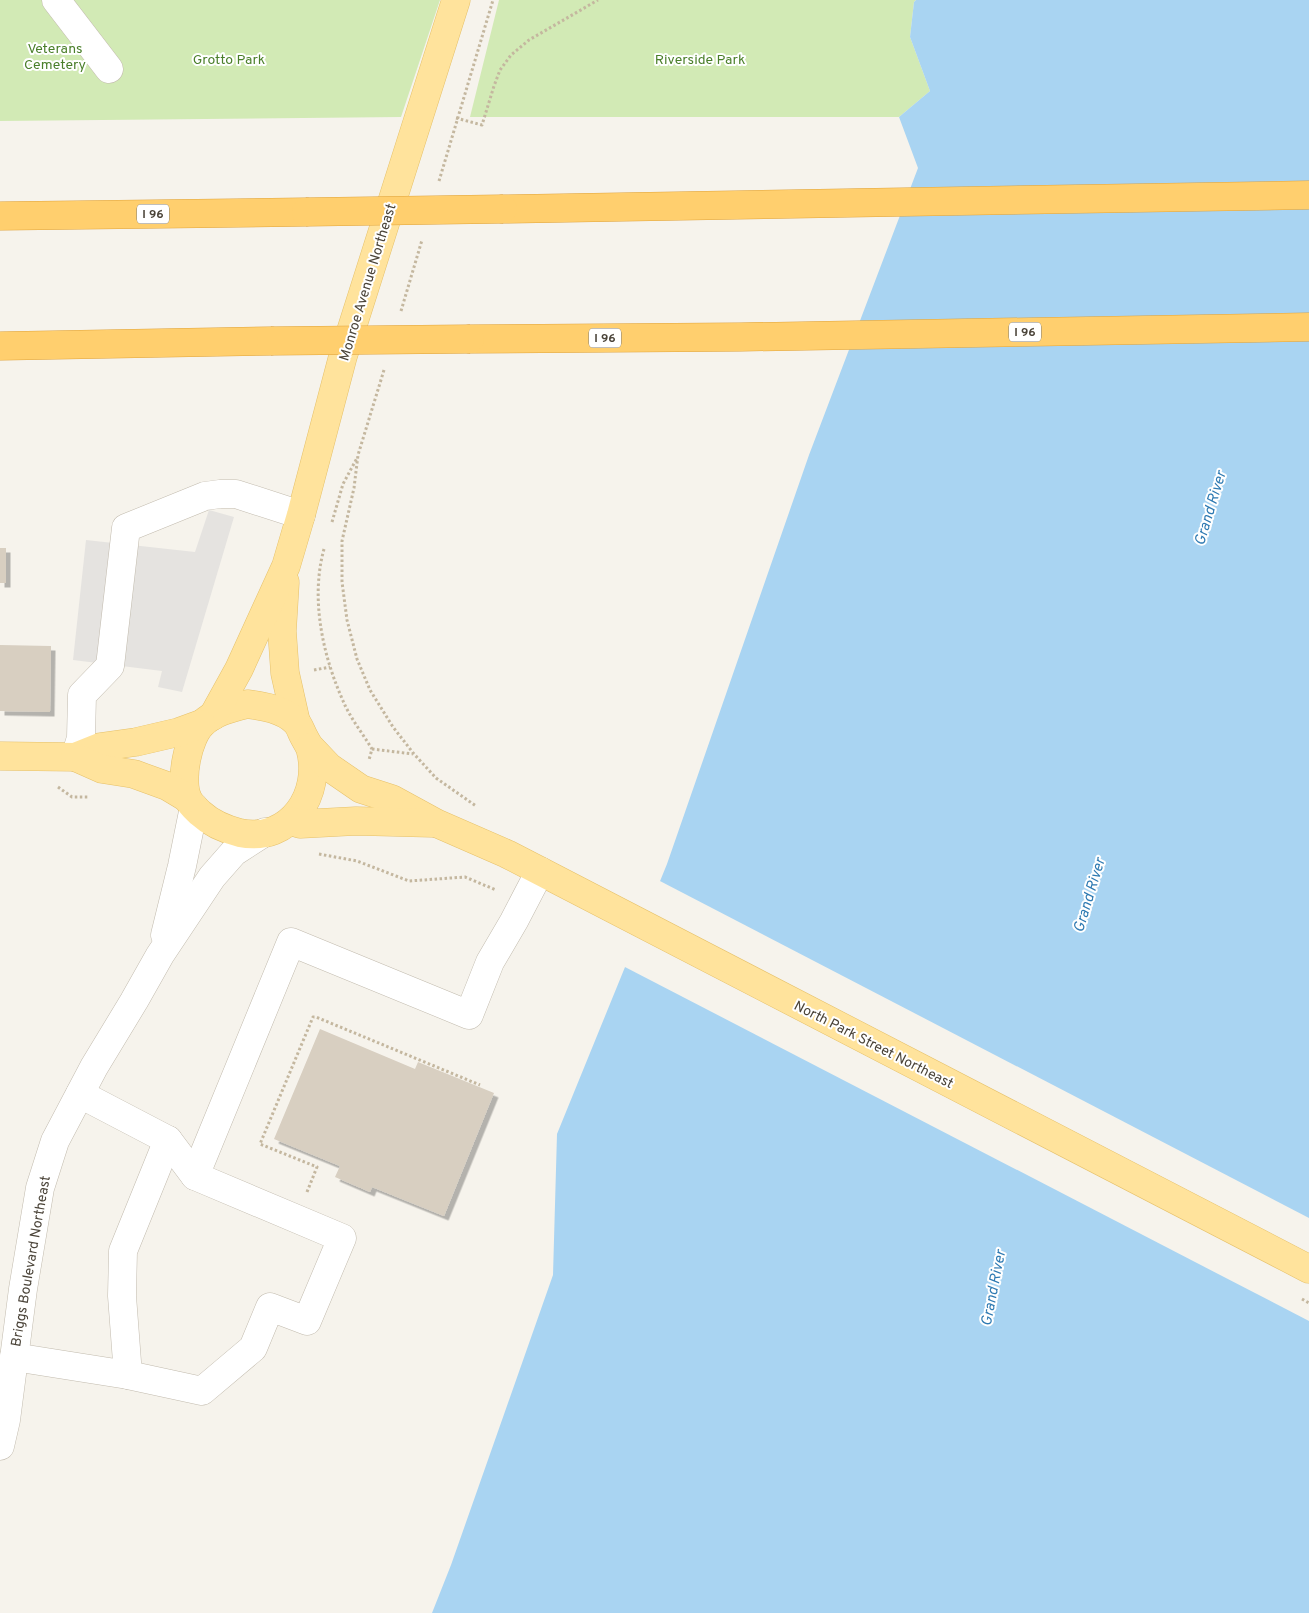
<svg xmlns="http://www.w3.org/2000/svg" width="1309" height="1613" font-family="Overpass,sans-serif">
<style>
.green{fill:#d2eab5}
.parking{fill:#e5e3e0}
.water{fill:#a9d4f2}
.pier{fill:#f6f3ec}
.building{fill:#d8cfc1;filter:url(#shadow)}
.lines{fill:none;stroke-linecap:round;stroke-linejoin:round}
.minor-casing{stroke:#c2bbae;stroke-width:29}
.major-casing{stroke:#e6c16a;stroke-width:29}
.highway-casing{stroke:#e0a43c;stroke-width:29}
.path{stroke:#c4b79f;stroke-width:3;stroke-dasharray:2.5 2.5;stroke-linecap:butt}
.minor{stroke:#fff;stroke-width:28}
.major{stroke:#ffe39c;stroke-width:28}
.highway{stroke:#ffcf6e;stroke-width:28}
.highway-bridge-casing{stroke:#e0a43c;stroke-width:29;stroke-linecap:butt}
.highway-bridge{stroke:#ffcf6e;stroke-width:28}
.labels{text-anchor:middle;stroke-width:4;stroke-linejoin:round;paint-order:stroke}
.shield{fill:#fff;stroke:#817c74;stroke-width:1}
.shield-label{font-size:12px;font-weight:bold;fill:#4b4439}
.park-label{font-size:14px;fill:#4a7f2a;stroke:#fff}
.street-label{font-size:14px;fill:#4b4439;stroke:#fff}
.water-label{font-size:15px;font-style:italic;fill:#2e7ab2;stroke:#fff}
</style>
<defs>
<filter id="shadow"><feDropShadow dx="4.5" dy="4.5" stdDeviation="0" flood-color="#0004"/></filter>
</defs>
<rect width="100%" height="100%" fill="#f6f3ec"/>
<g class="green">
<path d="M0 0H440L401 117 0 121Z"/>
<path d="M499 0H916L914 2 910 37 930 91 899 117H470Z"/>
</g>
<path class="parking" d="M209 510 234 517 182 692 158 687 162 671 73 660 86 540 195 552Z"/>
<path class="water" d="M916 0H1309V1613H432L451 1565 553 1275 557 1134 667 864 809 455 918 168 899 117 930 91 910 37 914 2Z"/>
<path class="pier" d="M658 880 1309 1218V1321L623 966Z"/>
<g class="building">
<rect x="0" y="548" width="6" height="35"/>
<path d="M0 645 51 646 50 712 0 711Z"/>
<path d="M320 1029 415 1069 418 1062 494 1093 444 1216 372 1187 370 1192 335 1177 340 1166 274 1139Z"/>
</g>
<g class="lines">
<g class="minor-casing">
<g id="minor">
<path d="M56 0 109 69"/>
<path d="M75 757 81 738 82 695 110 666 126 528 205 496 220 494H236L301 515"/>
<path d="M165 935 182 866 194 807"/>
<path d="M195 1176 291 942 469 1015 490 962 514 921 540 871"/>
<path d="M14 1357 128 1375 202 1391 253 1348 270 1307 307 1321 342 1238 195 1176 168 1140 80 1094"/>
<path d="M128 1375 122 1296 123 1251 168 1140"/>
<path d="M0 1446 6 1420 23 1289 40 1188 55 1141 94 1067 134 1001 160 955 212 877 234 852 265 832"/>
</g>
</g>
<g class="major-casing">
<g id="major">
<path d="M285 582 282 631 285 673 296 722"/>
<path d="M247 704C263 706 283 709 296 722 299 725 301 731 303 735 305 739 308 744 310 748 323 794 290 843 240 833 224 829 212 824 200 813 196 809 191 805 188 799 179 781 188 737 202 724 214 712 231 708 247 704Z"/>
<path d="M213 716 239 669 286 566 301 515 343 356 456 0"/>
<path d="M310 747 329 767 361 789 392 799 436 823 507 854 540 871 1309 1269"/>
<path d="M0 756 75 757 100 747 136 742 179 732 201 724"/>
<path d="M75 757 102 769 134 774 167 786 187 798"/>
<path d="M291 821 300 824 356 821 432 823"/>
</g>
</g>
<g class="highway-casing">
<g id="highway">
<path d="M503 209 1309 195"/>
<path d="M0 216 306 212"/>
<path d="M470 339 741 337 1309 327"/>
<path d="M0 346 271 341"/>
</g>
</g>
<g class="path">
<path d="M456 118 482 125 494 86 500 70 511 55 529 40 598 0"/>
<path d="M439 181 493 0"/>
<path d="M401 311 422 240"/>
<path d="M384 370 358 455 354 488 342 541V582L347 620 357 659 370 690 393 727 414 754 436 778 476 806"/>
<path d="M332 522 343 484 357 458"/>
<path d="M324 549C310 599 323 657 344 703 351 719 363 734 372 749L369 760"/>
<path d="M314 670 330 667"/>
<path d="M372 749 413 754"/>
<path d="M58 787 72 797H88"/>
<path d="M319 854 357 861 409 881 465 877 496 890"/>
<path d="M307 1192 317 1167 260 1144 313 1017H316L480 1085"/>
<path d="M1302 1299 1309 1303"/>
</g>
<use href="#minor" class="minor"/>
<use href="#major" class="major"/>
<use href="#highway" class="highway"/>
<g class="highway-bridge-casing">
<g id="highway-bridge">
<path d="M306 212 503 209"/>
<path d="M271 341 470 339"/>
</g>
</g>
<use href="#highway-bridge" class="highway-bridge"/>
</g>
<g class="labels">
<g class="shield">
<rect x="137" y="204.5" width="32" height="19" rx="4"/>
<rect x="1009" y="322.5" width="32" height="19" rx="4"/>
<rect x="589" y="328.5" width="32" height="19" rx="4"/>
</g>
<g class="shield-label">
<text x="153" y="218">I 96</text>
<text x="1025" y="336">I 96</text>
<text x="605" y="342">I 96</text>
</g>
<g class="park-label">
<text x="55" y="53">Veterans<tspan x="55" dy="16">Cemetery</tspan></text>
<text x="229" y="64">Grotto Park</text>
<text x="700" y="64">Riverside Park</text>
</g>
<g class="street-label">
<text transform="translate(367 282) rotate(-73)" y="5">Monroe Avenue Northeast</text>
<text transform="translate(874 1044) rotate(27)" y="5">North Park Street Northeast</text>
<text transform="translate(30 1261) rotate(-80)" y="5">Briggs Boulevard Northeast</text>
</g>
<g class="water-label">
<text transform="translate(1210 508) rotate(-73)" y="5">Grand River</text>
<text transform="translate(1089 895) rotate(-73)" y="5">Grand River</text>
<text transform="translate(993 1288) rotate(-79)" y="5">Grand River</text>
</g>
</g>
</svg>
